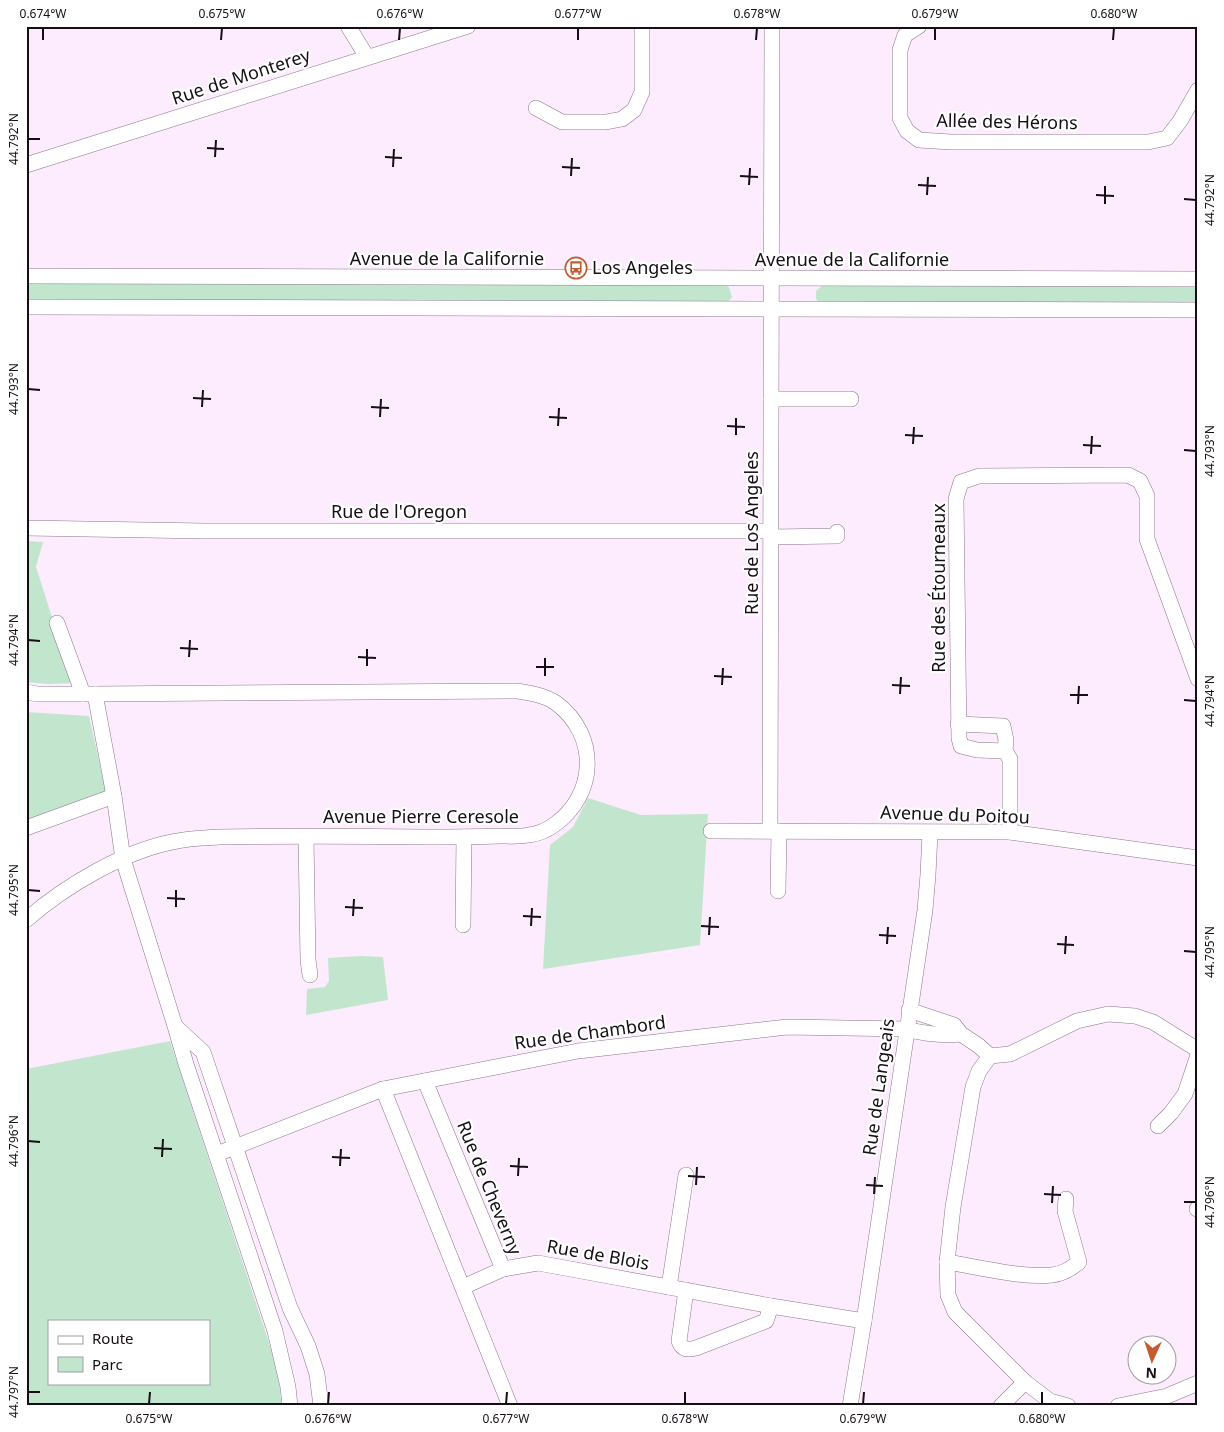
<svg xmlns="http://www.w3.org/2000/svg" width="1224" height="1432" font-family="'Noto Sans',sans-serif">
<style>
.green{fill:#c1e6cd;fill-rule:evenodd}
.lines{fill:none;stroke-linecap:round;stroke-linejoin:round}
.minor-casing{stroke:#8a778a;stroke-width:16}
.minor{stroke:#fff;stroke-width:15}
.ticks{fill:none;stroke:#150e15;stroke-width:2}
.labels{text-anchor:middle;stroke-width:4.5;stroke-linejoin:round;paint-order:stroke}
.street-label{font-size:18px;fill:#150e15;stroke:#fff}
.poi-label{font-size:18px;fill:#150e15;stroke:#fff;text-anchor:start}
.neatline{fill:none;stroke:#150e15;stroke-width:2}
.ticks-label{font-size:12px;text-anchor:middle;fill:#150e15}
</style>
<rect width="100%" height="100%" fill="#fdecfd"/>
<g class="green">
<path d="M26 282 722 284 729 287 732 297 728 302 26 301Z"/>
<path d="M823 285H1198V305L819 302 816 299V291Z"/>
<path d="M26 541 43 542 36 567 73 683 48 684 26 682Z"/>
<path d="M26 712 89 716 107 797 26 823Z"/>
<path d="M588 798 641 815 708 814 700 945 543 969 550 845 573 827Z"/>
<path d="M360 956 383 957 388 1000 306 1015 307 989 325 987 329 981 328 958Z"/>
<path d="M170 1041 274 1358 279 1382 282 1406H26V1069ZM49 1321H209V1383H49Z"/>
</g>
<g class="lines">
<g class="minor-casing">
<g id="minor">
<path d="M348 26 367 57"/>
<path d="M919 26 905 35 900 50V118L907 131 919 140 951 142H1148L1167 138 1180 121 1198 90"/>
<path d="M536 108 562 122H606L622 119 634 110 642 92V26"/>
<path d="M26 165 468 26"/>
<path d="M26 276 1198 279"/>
<path d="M26 307 1198 310"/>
<path d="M771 399H851"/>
<path d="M26 528 205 531H771"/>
<path d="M771 537 837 536V532"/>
<path d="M57 623 83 694"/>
<path d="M26 692 37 694H95L517 691C530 693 544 695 556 703 599 735 597 795 554 825 547 830 537 834 529 835 519 837 509 836 499 836 474 837 448 837 423 837 355 836 287 836 218 837 205 838 190 838 177 841 125 850 65 886 26 920"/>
<path d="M95 694 114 796 123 859 175 1026 186 1064 275 1331 288 1387 290 1406"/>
<path d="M958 724 1003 726 1006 740 1005 751"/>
<path d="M26 828 114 796"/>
<path d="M711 831 1010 832 1198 858"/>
<path d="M770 831 772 26"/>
<path d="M1010 832V759L1005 751 977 750 961 746 959 738 956 499 961 482 979 476 1128 475 1140 481 1147 496V539L1198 679"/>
<path d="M306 837 308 960 310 975"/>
<path d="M778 891 779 831"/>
<path d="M463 925 464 837"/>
<path d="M909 1010 954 1025 961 1034 979 1046 990 1056"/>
<path d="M176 1027 203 1052 290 1308 308 1346 317 1374 321 1406"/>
<path d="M425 1081 503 1269 463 1287"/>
<path d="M383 1089 510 1406"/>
<path d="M1158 1126 1171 1113 1185 1094 1198 1055"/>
<path d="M217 1154 383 1089 578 1051 787 1027 906 1029C925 1034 942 1036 961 1034"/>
<path d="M1197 1209H1198"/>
<path d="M947 1262C978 1267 1021 1278 1052 1275 1062 1274 1071 1269 1079 1262L1065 1211 1066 1199"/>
<path d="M503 1269 538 1263 771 1306 864 1321"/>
<path d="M669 1287 686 1175"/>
<path d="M686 1290 679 1341C682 1350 687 1350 696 1348L766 1321 771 1306"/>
<path d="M850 1406 864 1321 925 910 928 875 930 833"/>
<path d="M1001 1406 1025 1382"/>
<path d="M1068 1406 1050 1401 1025 1382 955 1312 948 1295 947 1262 953 1207 973 1087 979 1071 990 1056 1010 1054 1077 1021 1108 1014 1135 1016 1153 1022 1198 1050"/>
<path d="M1118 1406 1167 1396 1198 1383"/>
</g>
</g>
<use href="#minor" class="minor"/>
</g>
<path class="ticks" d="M43 40V28M221 40 222 28M399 40 400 28M578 40V28M756 40 757 28M935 40V28M1113 40 1114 28M28 139H40M207 148 224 149M215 157 216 140M385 157 402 158M393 167 394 149M562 167 580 168M571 176 572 158M740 176 758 177M749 185 750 168M918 185 936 186M927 195 928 177M1096 195 1114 196M1184 199 1196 200M1105 204V186M28 389 40 390M193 398 211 399M202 407 203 390M371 407 389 408M380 417 381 399M549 417 567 418M558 426 559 408M727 426 745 427M736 435V418M905 435 923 436M913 444 914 427M1083 445 1101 446M1184 450 1196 451M1091 454 1092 436M28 640 40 641M180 648 198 649M189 657 190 640M358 657 376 658M367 666V649M536 667H554M545 676V658M714 676 732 677M722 685 723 668M892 685 910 686M900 694 901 677M1070 695H1088M1184 700 1196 701M1078 704 1079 686M28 890 40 891M167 898 185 899M176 907V890M345 907 363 908M353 916 354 899M523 916 541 917M531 926 532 908M701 926 719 927M709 935 710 917M879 935 896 936M887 944 888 927M1057 944 1074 945M1184 951 1196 952M1065 954 1066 936M28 1141 40 1142M154 1148 172 1149M162 1157 163 1139M332 1157 350 1158M340 1166 341 1149M510 1166 528 1167M518 1176 519 1158M688 1176 705 1177M696 1185 697 1167M866 1185 883 1186M874 1194 875 1177M1044 1194 1061 1195M1184 1202H1196M1052 1203 1053 1186M28 1392H40M149 1404 150 1392M328 1404 329 1392M506 1404 507 1392M685 1404V1392M863 1404 864 1392M1042 1404V1392"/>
<defs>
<g id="bus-ring" transform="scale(1.125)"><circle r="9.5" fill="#fff" stroke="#c35d30" stroke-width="1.5"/><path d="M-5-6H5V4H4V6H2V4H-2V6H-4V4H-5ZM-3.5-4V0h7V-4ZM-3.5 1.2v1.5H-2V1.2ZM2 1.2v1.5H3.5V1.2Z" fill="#c35d30"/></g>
</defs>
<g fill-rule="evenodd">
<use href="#bus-ring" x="576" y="268"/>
</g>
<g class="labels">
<g class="street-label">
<text transform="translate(241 77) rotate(-18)" y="6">Rue de Monterey</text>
<text transform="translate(1007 122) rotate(1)" y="6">Allée des Hérons</text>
<text x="447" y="265">Avenue de la Californie</text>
<text x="852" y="266">Avenue de la Californie</text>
<text x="399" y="518">Rue de l'Oregon</text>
<text transform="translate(752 533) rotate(-90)" y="6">Rue de Los Angeles</text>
<text transform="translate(939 588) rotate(-90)" y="6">Rue des Étourneaux</text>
<text transform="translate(955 815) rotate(2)" y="6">Avenue du Poitou</text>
<text x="421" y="823">Avenue Pierre Ceresole</text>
<text transform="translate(590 1033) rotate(-8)" y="6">Rue de Chambord</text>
<text transform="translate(879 1087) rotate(-82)" y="6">Rue de Langeais</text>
<text transform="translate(489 1188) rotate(68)" y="6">Rue de Cheverny</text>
<text transform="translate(598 1255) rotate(10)" y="6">Rue de Blois</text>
</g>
<g class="poi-label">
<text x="592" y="274">Los Angeles</text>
</g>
</g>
<rect width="1224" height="1432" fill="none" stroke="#ffffff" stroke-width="55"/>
<rect x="48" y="1320" width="162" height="65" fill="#ffffff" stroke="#a19fa1"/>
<rect x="58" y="1336" width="25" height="8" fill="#ffffff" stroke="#a19fa1"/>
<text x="92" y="1344" font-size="15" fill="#150e15">Route</text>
<rect x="58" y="1357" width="25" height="15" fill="#c1e6cd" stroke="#a19fa1"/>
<text x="92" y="1370" font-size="15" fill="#150e15">Parc</text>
<g transform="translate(1152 1360) rotate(183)"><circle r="24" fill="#ffffff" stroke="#a19fa1"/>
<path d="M0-4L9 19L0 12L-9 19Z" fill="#c35d30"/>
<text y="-8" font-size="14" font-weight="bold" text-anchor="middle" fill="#150e15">N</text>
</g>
<rect x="28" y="28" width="1168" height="1376" class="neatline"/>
<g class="ticks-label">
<text x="43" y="18">0.674°W</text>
<text x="222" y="18">0.675°W</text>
<text x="400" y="18">0.676°W</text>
<text x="578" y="18">0.677°W</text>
<text x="757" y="18">0.678°W</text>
<text x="935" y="18">0.679°W</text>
<text x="1114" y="18">0.680°W</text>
<text transform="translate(14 139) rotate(-90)" y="4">44.792°N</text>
<text transform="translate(1210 200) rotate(-90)" y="4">44.792°N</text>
<text transform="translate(14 389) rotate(-90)" y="4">44.793°N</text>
<text transform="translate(1210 451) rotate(-90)" y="4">44.793°N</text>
<text transform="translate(14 640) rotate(-90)" y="4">44.794°N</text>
<text transform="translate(1210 701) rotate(-90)" y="4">44.794°N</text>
<text transform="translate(14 890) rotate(-90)" y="4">44.795°N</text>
<text transform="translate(1210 952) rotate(-90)" y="4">44.795°N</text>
<text transform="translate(14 1141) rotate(-90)" y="4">44.796°N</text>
<text transform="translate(1210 1202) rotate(-90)" y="4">44.796°N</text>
<text transform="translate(14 1392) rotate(-90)" y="4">44.797°N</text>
<text x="149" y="1423">0.675°W</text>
<text x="328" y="1423">0.676°W</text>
<text x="506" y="1423">0.677°W</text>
<text x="685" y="1423">0.678°W</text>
<text x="863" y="1423">0.679°W</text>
<text x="1042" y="1423">0.680°W</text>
</g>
</svg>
